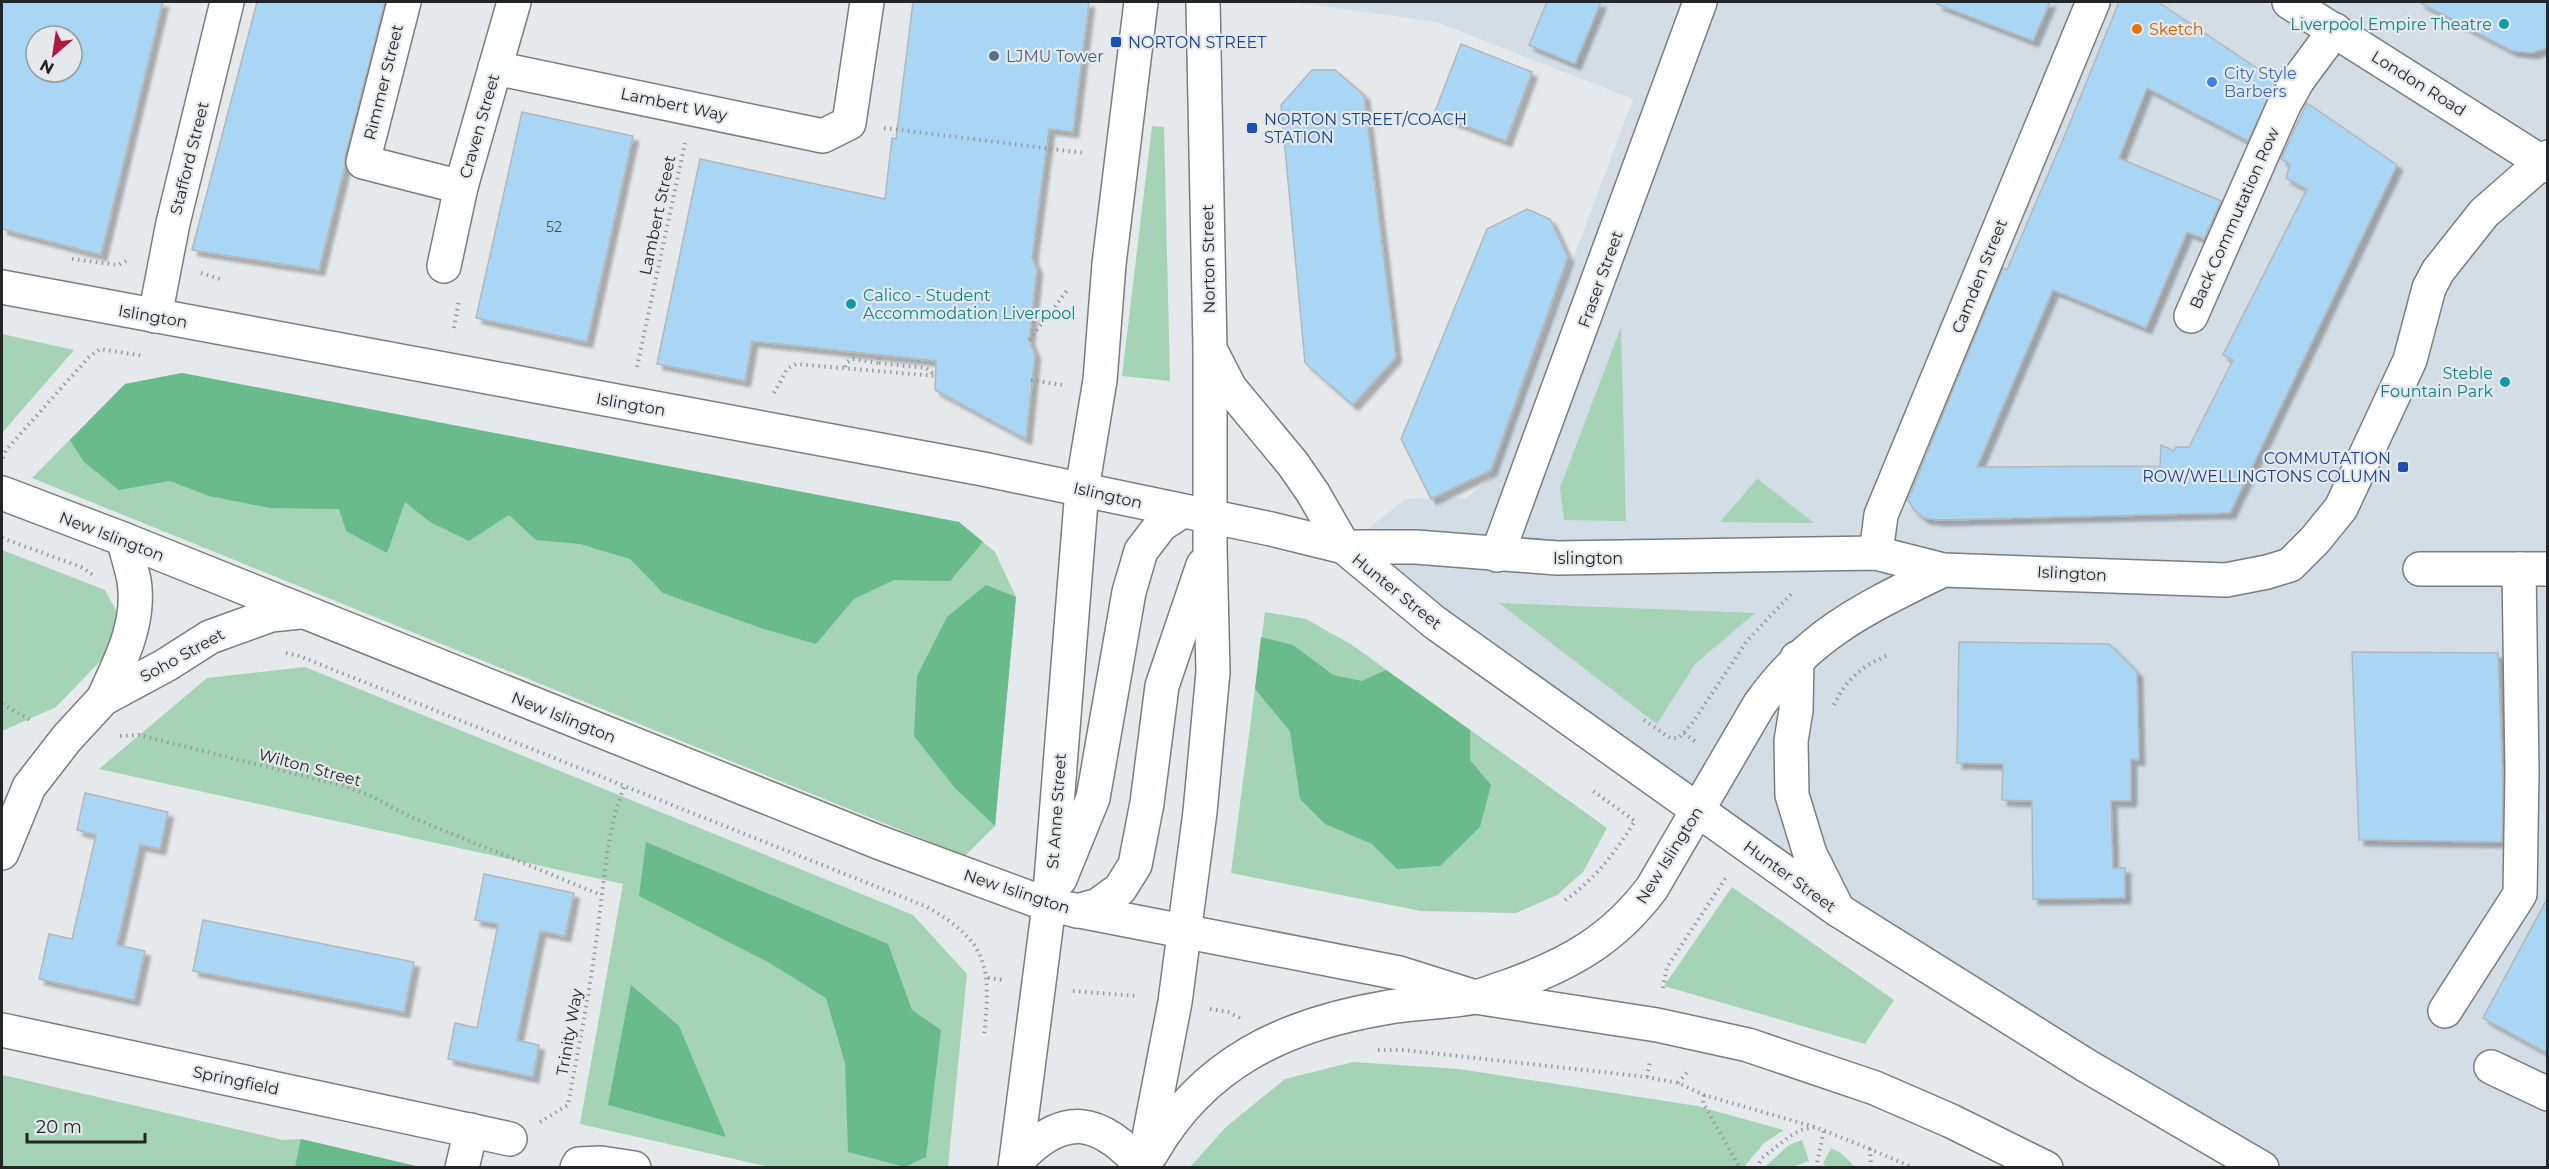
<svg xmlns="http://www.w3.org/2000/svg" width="2549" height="1169" font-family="Montserrat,sans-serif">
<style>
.built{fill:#d3dde5}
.green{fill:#a4d3b5}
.forest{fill:#6abb8c}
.building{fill:#aad6f6;stroke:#b4b7ba;stroke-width:1.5;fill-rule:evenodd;filter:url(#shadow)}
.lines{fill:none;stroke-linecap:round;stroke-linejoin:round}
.minor-casing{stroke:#7a7d7f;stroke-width:36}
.major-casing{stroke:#7a7d7f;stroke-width:36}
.highway-casing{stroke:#7a7d7f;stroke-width:36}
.path{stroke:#989b9d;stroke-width:4;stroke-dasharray:1.5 4.5;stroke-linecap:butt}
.minor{stroke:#fff;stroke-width:33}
.major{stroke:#fff;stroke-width:33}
.highway{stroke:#fff;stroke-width:33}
.culture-dot{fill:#0f9aa8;stroke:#e5e9ec;stroke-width:2}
.food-dot{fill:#e8710a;stroke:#e5e9ec;stroke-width:2}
.transit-dot{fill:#1a4fb4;stroke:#e5e9ec;stroke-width:2}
.service-dot{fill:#5c6f8a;stroke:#e5e9ec;stroke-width:2}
.shop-dot{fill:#3f7fe0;stroke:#e5e9ec;stroke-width:2}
.labels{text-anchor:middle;stroke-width:4.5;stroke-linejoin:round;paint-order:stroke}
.number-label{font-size:14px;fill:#46515a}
.culture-label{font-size:16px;fill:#0d838f;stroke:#e5e9ec;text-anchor:end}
.food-label{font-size:16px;fill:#c56008;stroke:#e5e9ec;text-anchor:start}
.transit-label{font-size:16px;fill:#164399;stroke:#e5e9ec;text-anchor:start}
.service-label{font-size:16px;fill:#4e5e75;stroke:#e5e9ec;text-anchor:start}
.shop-label{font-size:16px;fill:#366cbe;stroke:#e5e9ec;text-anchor:start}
.street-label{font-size:16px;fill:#242526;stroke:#e5e9ec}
</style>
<defs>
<filter id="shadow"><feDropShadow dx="5.5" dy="5.5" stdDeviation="1.5" flood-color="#0004"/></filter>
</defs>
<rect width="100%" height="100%" fill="#e5e9ec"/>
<path class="built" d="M1292 2H2547V1167H2272L1838 910 1344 547 1406 499 1466 498 1491 478 1633 99 1437 22Z"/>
<g class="green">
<path d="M1152 126 1164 127 1170 381 1122 376Z"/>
<path d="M1621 327 1626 521 1564 520 1560 488Z"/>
<path d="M2 334 74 350 2 433Z"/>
<path d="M182 373 959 522 995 552 1016 597 995 826 965 856 32 478 125 384Z"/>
<path d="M1758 478V479L1814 523 1720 522Z"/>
<path d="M2 550 105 590 118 614 111 650 56 707 2 731Z"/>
<path d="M1499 603 1755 613 1695 664 1657 724Z"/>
<path d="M1265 612 1306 619 1352 645 1607 828 1583 872 1557 895 1516 913 1421 911 1231 873Z"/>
<path d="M305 667 913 915 967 974 948 1167H770L580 1124 623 884 99 769 207 678Z"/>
<path d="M1732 887 1894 1000 1865 1044 1664 986Z"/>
<path d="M1353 1062 1459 1069 1697 1106 1784 1130 1764 1143 1744 1167H1190L1226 1127 1285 1079Z"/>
<path d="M3 1075 283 1140 301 1139 420 1167 2 1168Z"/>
<path d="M1802 1140 1809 1161 1792 1167H1765L1789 1145Z"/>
<path d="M1831 1148 1841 1153 1855 1167H1826L1823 1164Z"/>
</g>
<g class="forest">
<path d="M182 373 959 522 983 542 950 581 894 580 854 599 816 644 761 628 663 593 630 559 580 544 536 540 509 515 469 541 430 522 405 502 387 553 346 531 339 509 270 508 209 496 170 481 119 490 84 462 70 440 125 384Z"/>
<path d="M986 585 1016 597 995 826 955 788 914 736 917 676 947 617Z"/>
<path d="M1261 637 1293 645 1333 675 1362 681 1386 670 1470 730V760L1491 785 1480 827 1440 866 1397 869 1372 844 1325 824 1300 799 1290 731 1255 689Z"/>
<path d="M646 842 888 944 912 1010 941 1030 926 1157 905 1167 848 1152 845 1063 826 998 768 962 639 896Z"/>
<path d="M631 985 679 1026 726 1137 608 1105Z"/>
<path d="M301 1139 420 1167H295Z"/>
</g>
<g class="building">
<path d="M2 2H163L101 255 2 229ZM36 36H72V72H36Z"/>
<path d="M257 2H385L345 157V166L319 270 192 250Z"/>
<path d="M913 2H1089L1073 132 1049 129 1032 258 1037 269 1029 340 1035 354 1026 439 935 390 936 361 752 341 745 381 657 364 700 159 885 199 892 138 896 139Z"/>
<path d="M1547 2H1601L1575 64 1529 45Z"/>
<path d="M1938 2H2050L2033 41 1937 4Z"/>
<path d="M2119 2H2158L2276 81 2248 141 2147 88 2119 158 2221 201 2204 239 2187 232 2146 328 2053 290 1977 467 2160 466 2161 445 2174 451 2176 447H2189L2233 360 2223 355 2307 189 2286 178 2290 164 2281 159 2307 103 2397 165 2230 513 1939 520 1924 518 1914 510 1908 500 2003 268 2007 270 2065 135Z"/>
<path d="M2419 2H2547V48L2532 53 2512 51Z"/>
<path d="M1461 44 1532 72 1506 141 1434 114Z"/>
<path d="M1312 70H1335L1364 95 1396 357 1353 405 1305 363 1281 105Z"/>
<path d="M522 112 633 136 587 342 476 318Z"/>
<path d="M1527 209 1550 219 1568 257 1491 470 1431 499 1401 439 1487 229Z"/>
<path d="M1959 642 2109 644 2137 672 2139 760 2131 759V801H2111L2113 868H2125V898L2033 899 2032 801 2002 800 2003 764 1957 763Z"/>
<path d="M2352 652 2498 653 2503 785 2502 842 2359 840Z"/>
<path d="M85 793 168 812 160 849 140 845 117 945 145 951 134 1000 39 979 49 934 72 939 96 835 77 830Z"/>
<path d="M484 874 574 893 565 936 540 931 517 1040 539 1045 533 1077 448 1059 455 1023 477 1028 498 924 475 920Z"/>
<path d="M2547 899V1053L2483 1018Z"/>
<path d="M203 920 414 962 404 1012 193 971Z"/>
</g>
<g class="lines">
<g class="minor-casing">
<g id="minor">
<path d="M404 2 363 162 461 187"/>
<path d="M495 68 823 136 849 123 867 2"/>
<path d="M444 266 461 187 514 2"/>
<path d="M155 316 173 223 227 2"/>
<path d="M2191 316 2284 105 2298 80 2335 30"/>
<path d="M1876 553 1881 515 2093 2"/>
<path d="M1497 555 1700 2"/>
<path d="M2420 569H2548"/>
<path d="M103 699C120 662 141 623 134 580 131 566 127 553 123 539"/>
<path d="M2 853 29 787 67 738 103 699 166 665 210 637 271 615 300 612"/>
<path d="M2445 1011 2520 894 2522 771 2519 569"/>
<path d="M2 1030 510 1139"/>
<path d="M2491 1067 2548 1094"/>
<path d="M1016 1162C1064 1110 1099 1118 1143 1167"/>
<path d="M462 1168 471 1130"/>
<path d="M577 1168 579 1164 601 1163 634 1168"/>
</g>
</g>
<g class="major-casing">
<g id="major">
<path d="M2289 2 2548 166"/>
<path d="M1210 349 1230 388 1293 464 1313 493 1344 547H1416L1557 558 1876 553 1943 570 2226 580 2267 572 2290 565 2315 540 2341 508 2410 360 2429 288 2438 271 2484 213 2548 157"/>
<path d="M1797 658 1796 710 1791 741 1792 795 1810 854 1838 910"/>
<path d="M1060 879 1093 798 1129 592 1141 551 1161 525 1181 512"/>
<path d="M1077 911 1098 905 1120 889 1135 865 1147 803 1162 686 1203 565"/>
<path d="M1151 1154C1203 1063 1284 1025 1384 1008 1414 1002 1445 1003 1474 997 1486 995 1498 989 1509 986 1569 964 1613 940 1652 888L1759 705C1810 633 1866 608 1943 570"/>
<path d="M1015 1168 1049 905 1082 489 1100 380 1109 264 1141 2"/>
<path d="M1143 1168 1175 1002 1200 812 1213 672 1210 547V349L1203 2"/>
</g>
</g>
<g class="highway-casing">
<g id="highway">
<path d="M2 287 983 469 1271 529 1344 547 1434 622 1838 910 2087 1066 2262 1168"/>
<path d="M2 493 123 539 878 842 1049 905 1399 973 1475 997 1657 1025 1748 1045 1875 1088 1951 1121 2046 1168"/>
</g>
</g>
<g class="path">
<path d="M884 128 1085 153"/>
<path d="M72 259 118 265 126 261"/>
<path d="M201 273 223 280"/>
<path d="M454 328 459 300"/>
<path d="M1029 340 1069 288"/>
<path d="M879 363 926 368 935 375"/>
<path d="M637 367 685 143"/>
<path d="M845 367 847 362 853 359 879 363V355"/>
<path d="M1031 380 1062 385"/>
<path d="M774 393 787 369 796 364 935 376"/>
<path d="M3 458 6 450 89 357 100 349 144 356"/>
<path d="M2 538 81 567 95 576"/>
<path d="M286 653 299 656 925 906C990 942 991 968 984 1036"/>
<path d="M2 704 32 721"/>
<path d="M1834 705C1846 679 1863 665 1889 655"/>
<path d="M1644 720 1670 738H1679L1693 722 1747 641 1793 592"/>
<path d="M1684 733 1696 742"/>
<path d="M120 736 139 735 344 786 369 795 411 817 601 895"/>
<path d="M1565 900C1595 880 1616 851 1635 821L1593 791"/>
<path d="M988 978 1004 980"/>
<path d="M1663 988 1667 967 1727 876"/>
<path d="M1073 991 1138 996"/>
<path d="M1210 1009 1228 1012 1240 1018"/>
<path d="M1378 1050H1404L1647 1077 1678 1083 1704 1095 1815 1127"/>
<path d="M1647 1077 1650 1061"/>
<path d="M1678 1083 1689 1070"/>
<path d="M1704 1095 1703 1103 1740 1168"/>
<path d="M540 1122 568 1105C578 1049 590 992 597 934 604 885 606 833 624 787"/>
<path d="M1756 1168 1762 1158 1790 1136 1801 1130 1815 1127 1870 1149"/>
<path d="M1816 1168 1824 1130"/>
<path d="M1871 1168 1870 1149 1914 1168"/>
</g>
<use href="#minor" class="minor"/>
<use href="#major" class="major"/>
<use href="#highway" class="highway"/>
</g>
<g class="culture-dot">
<circle cx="2504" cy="24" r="6"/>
<circle cx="851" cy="304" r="6"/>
<circle cx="2505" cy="382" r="6"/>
</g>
<circle class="food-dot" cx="2137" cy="29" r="6"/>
<g class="transit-dot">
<rect x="1110" y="36" width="12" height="12" rx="3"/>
<rect x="1246" y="122" width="12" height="12" rx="3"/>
<rect x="2397" y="461" width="12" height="12" rx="3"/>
</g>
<circle class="service-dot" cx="994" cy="56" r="6"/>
<circle class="shop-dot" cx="2212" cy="82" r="6"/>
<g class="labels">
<g class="number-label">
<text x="554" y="232">52</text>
</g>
<g class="culture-label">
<text x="2492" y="30">Liverpool Empire Theatre</text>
<text x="863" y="301" text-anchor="start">Calico - Student<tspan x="863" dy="18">Accommodation Liverpool</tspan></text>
<text x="2493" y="379">Steble<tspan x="2493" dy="18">Fountain Park</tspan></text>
</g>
<g class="food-label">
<text x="2149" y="35">Sketch</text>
</g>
<g class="transit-label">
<text x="1128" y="48">NORTON STREET</text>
<text x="1264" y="125">NORTON STREET/COACH<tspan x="1264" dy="18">STATION</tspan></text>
<text x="2391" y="464" text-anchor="end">COMMUTATION<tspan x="2391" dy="18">ROW/WELLINGTONS COLUMN</tspan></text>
</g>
<g class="service-label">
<text x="1006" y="62">LJMU Tower</text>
</g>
<g class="shop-label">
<text x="2224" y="79">City Style<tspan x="2224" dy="18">Barbers</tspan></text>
</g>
<g class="street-label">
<text transform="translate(383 82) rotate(-76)" y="6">Rimmer Street</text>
<text transform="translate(2419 83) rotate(32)" y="6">London Road</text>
<text transform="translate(674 104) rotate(12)" y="6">Lambert Way</text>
<text transform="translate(479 126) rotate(-74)" y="6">Craven Street</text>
<text transform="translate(189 158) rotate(-76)" y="6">Stafford Street</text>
<text transform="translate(657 215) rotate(-78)" y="6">Lambert Street</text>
<text transform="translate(2234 218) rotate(-66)" y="6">Back Commutation Row</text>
<text transform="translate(1208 259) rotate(-91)" y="6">Norton Street</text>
<text transform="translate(1979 276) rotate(-68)" y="6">Camden Street</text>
<text transform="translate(1600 279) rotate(-70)" y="6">Fraser Street</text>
<text transform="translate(153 316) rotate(10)" y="6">Islington</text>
<text transform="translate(631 404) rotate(10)" y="6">Islington</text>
<text transform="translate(1108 495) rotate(13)" y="6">Islington</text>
<text transform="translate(112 536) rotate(21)" y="6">New Islington</text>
<text x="1588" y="564">Islington</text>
<text transform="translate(2072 573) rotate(3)" y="6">Islington</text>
<text transform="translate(1397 591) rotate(39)" y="6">Hunter Street</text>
<text transform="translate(182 655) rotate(-29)" y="6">Soho Street</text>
<text transform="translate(564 717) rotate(22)" y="6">New Islington</text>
<text transform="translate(310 767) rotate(15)" y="6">Wilton Street</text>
<text transform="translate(1056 811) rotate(-86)" y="6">St Anne Street</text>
<text transform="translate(1669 855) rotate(-58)" y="6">New Islington</text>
<text transform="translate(1790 876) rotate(36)" y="6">Hunter Street</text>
<text transform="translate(1017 891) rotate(18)" y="6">New Islington</text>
<text transform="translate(569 1032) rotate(-80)" y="6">Trinity Way</text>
<text transform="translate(236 1080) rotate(12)" y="6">Springfield</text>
</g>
</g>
<rect width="2549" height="1169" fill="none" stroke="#242526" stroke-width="6"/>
<g transform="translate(54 54) rotate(209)"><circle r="28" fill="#e5e9ec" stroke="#989b9d" stroke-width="1.5"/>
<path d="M0-4.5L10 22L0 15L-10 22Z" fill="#ae1940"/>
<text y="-9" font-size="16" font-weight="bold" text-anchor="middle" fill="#242526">N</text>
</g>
<path d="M27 1133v9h118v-9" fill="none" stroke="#242526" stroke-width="3"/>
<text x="36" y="1133" font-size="18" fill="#242526" stroke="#e5e9ec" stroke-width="4.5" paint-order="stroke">20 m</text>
</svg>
